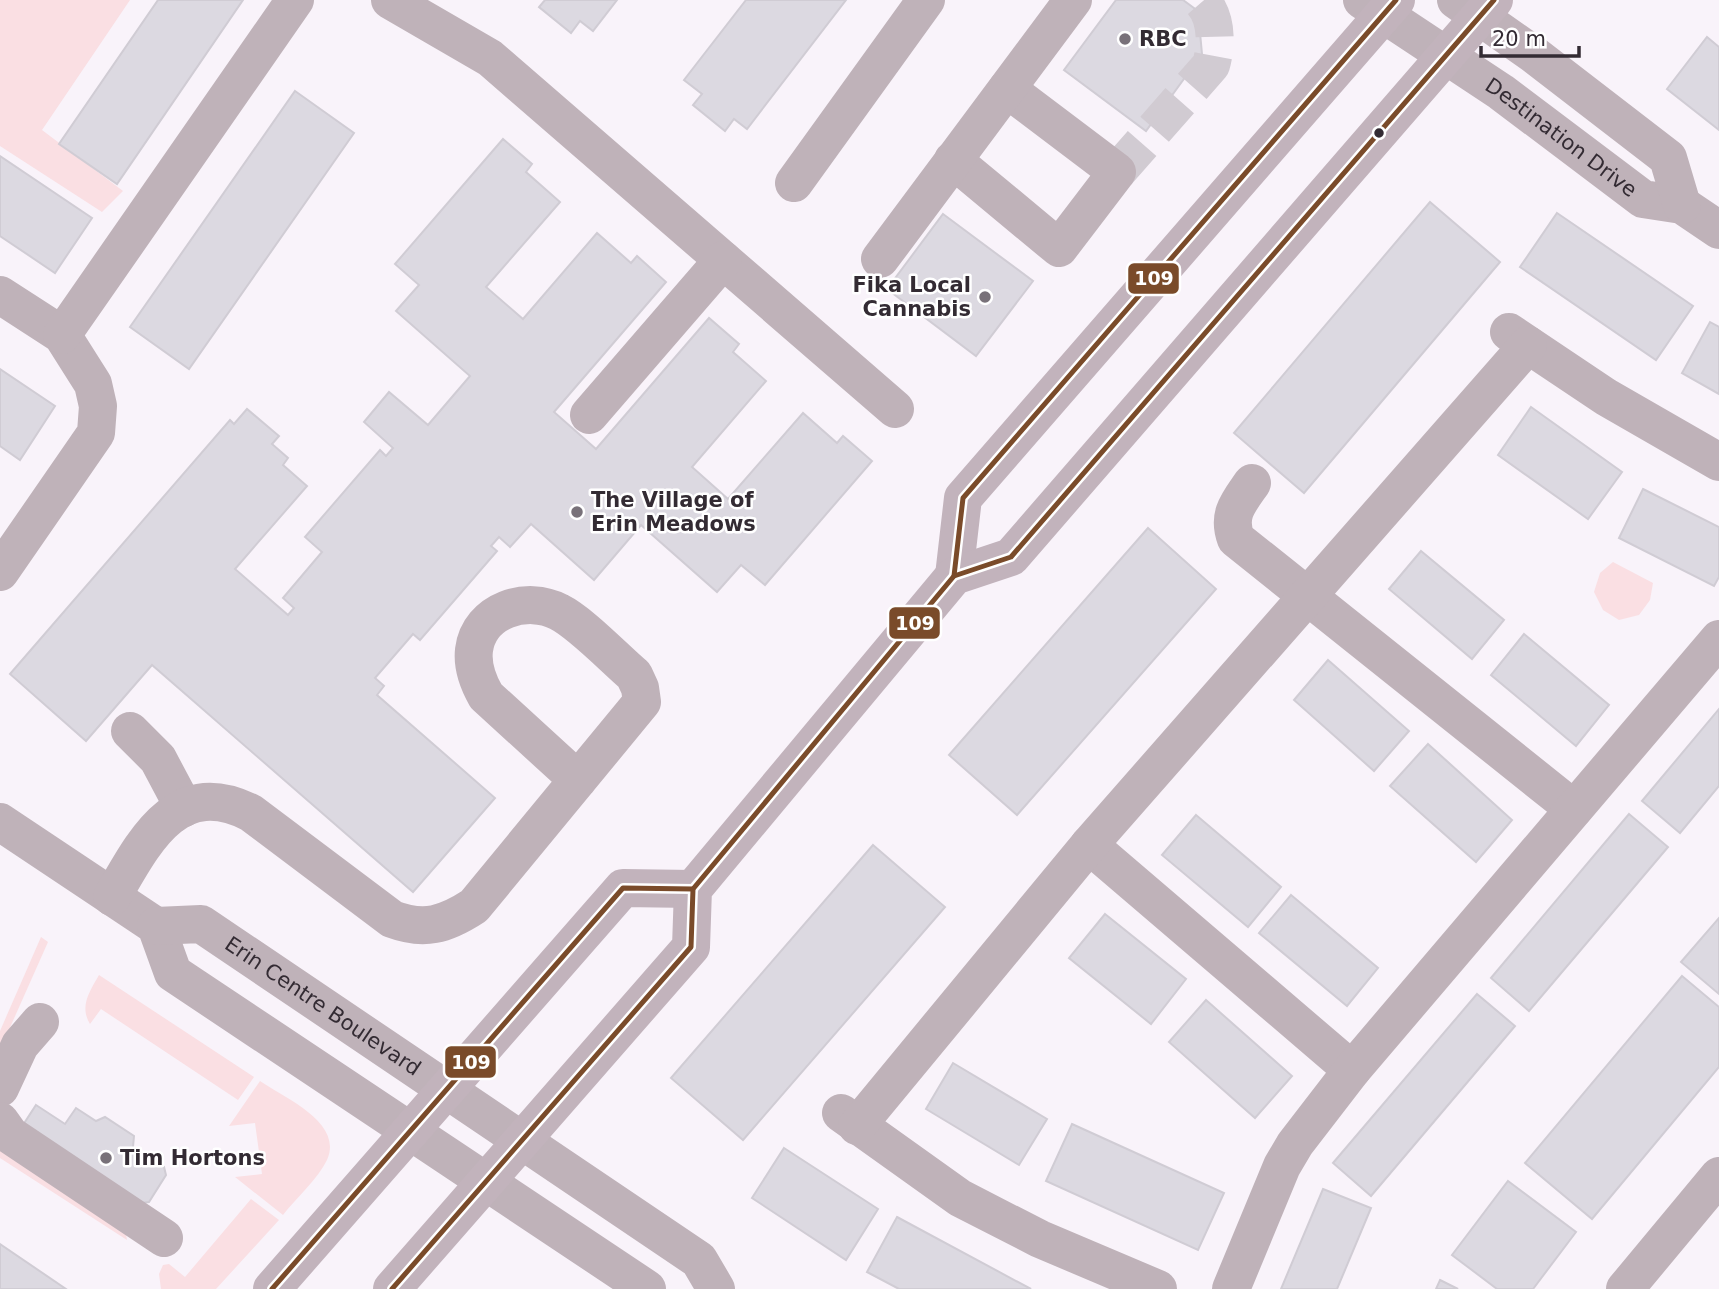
<svg xmlns="http://www.w3.org/2000/svg" width="1719" height="1289" font-family="'DejaVu Sans',sans-serif">
<style>
.green{fill:#fadfe3}
.building{fill:#dcd9e1;stroke:#d0ccd4;stroke-width:2}
.lines{fill:none;stroke-linecap:round;stroke-linejoin:round}
.minor-tunnel{stroke:#d1cbd2;stroke-width:38;stroke-dasharray:38 19;stroke-linecap:butt}
.minor{stroke:#bfb2b9;stroke-width:38}
.major{stroke:#c2b3bc;stroke-width:38}
.bus-1-casing{stroke:#fff;stroke-width:10}
.bus-1{stroke:#7a4b2a;stroke-width:5}
.poi-dot{fill:#787179;stroke:#fff;stroke-width:2.5}
.bus-dot{fill:#332b33;stroke:#fff;stroke-width:2.5}
.labels{text-anchor:middle;stroke-width:5;stroke-linejoin:round;paint-order:stroke}
.poi-label{font-size:21px;font-weight:bold;fill:#332b33;stroke:#fff;text-anchor:start}
.street-label{font-size:21px;fill:#332b33;stroke:#fff}
.line-badge{stroke:#fff;stroke-width:2.5}
.badge-label{font-size:19px;text-anchor:middle;font-weight:bold;fill:#fff}
</style>
<rect width="100%" height="100%" fill="#f9f3fa"/>
<g class="green">
<path d="M0 0H130L42 130 123 191 102 212 0 146Z"/>
<path d="M1613 562 1653 583 1650 600 1639 615 1619 620 1603 610 1594 592 1600 573Z"/>
<path d="M41 937 48 942 0 1050V1031Z"/>
<path d="M99 975 254 1077 238 1100 101 1009 90 1024C79 1006 90 991 99 975Z"/>
<path d="M260 1081C284 1098 344 1122 327 1160 318 1179 296 1198 283 1215L235 1177 262 1174 255 1123 229 1126Z"/>
<path d="M0 1139 124 1222 127 1240 0 1158Z"/>
<path d="M251 1199 279 1220 216 1289H161L159 1274 163 1265 169 1264 185 1277Z"/>
</g>
<g class="building">
<path d="M158 0H243L117 184 59 144Z"/>
<path d="M545 0H617L593 31 580 21 571 33 539 7Z"/>
<path d="M746 0H846L747 129 734 119 725 131 693 105 702 94 684 80Z"/>
<path d="M1116 0H1183L1198 11 1202 54 1146 131 1064 70Z"/>
<path d="M1707 37 1719 47V130L1667 89Z"/>
<path d="M295 91 354 133 189 369 130 327Z"/>
<path d="M503 139 532 164 526 172 560 202 486 287 523 319 597 233 631 263 637 256 666 282 554 412 596 449 709 318 739 344 733 352 766 381 692 467 728 499 803 413 837 443 843 436 872 461 765 585 741 565 717 592 641 525 594 580 531 524 510 547 499 537 491 546 497 551 420 640 413 634 375 678 384 686 377 695 495 798 413 892 152 665 86 741 10 674 230 420 234 424 247 409 279 436 272 444 288 458 283 465 307 486 235 569 288 615 294 608 283 598 322 552 305 537 380 450 386 456 393 448 364 422 389 392 428 425 470 376 396 311 419 285 395 264Z"/>
<path d="M0 156 92 218 55 273 0 236Z"/>
<path d="M1430 202 1500 262 1304 493 1234 433Z"/>
<path d="M1557 213 1693 306 1656 360 1520 267Z"/>
<path d="M943 214 1033 281 976 356 887 289Z"/>
<path d="M1710 322 1719 327V394L1682 373Z"/>
<path d="M0 369 55 406 20 460 0 446Z"/>
<path d="M1531 407 1622 472 1588 519 1498 455Z"/>
<path d="M1643 489 1719 527V577L1714 586 1619 538Z"/>
<path d="M1148 528 1216 589 1017 815 949 755Z"/>
<path d="M1421 551 1504 620 1472 659 1389 589Z"/>
<path d="M1524 634 1609 705 1576 746 1491 675Z"/>
<path d="M1328 660 1409 731 1374 771 1294 700Z"/>
<path d="M1719 709V786L1680 833 1642 801Z"/>
<path d="M1428 744 1512 820 1476 862 1390 786Z"/>
<path d="M1629 814 1668 847 1529 1011 1491 978Z"/>
<path d="M1196 815 1281 887 1248 927 1162 855Z"/>
<path d="M873 845 945 907 743 1140 671 1078Z"/>
<path d="M1291 895 1378 968 1347 1006 1259 933Z"/>
<path d="M1105 914 1186 979 1151 1024 1069 958Z"/>
<path d="M1719 918V994L1681 962Z"/>
<path d="M1682 976 1719 1007V1067L1592 1219 1525 1163Z"/>
<path d="M1477 994 1515 1026 1371 1196 1333 1163Z"/>
<path d="M1206 1000 1292 1076 1255 1118 1169 1042Z"/>
<path d="M953 1063 1047 1119 1019 1165 926 1109Z"/>
<path d="M36 1105 65 1124 76 1108 96 1121 105 1117 134 1136 133 1147 164 1167 166 1175 149 1202 141 1203 23 1125Z"/>
<path d="M1072 1124 1224 1193 1198 1250 1046 1181Z"/>
<path d="M784 1148 878 1209 846 1260 752 1198Z"/>
<path d="M1508 1181 1576 1232 1533 1289H1497L1452 1255Z"/>
<path d="M1323 1189 1371 1208 1337 1289H1281Z"/>
<path d="M897 1217 1031 1289H899L867 1272Z"/>
<path d="M0 1244 66 1289H0Z"/>
<path d="M1440 1280 1458 1289H1436Z"/>
</g>
<g class="lines">
<path class="minor-tunnel" d="M1117 172 1211 65C1217 44 1217 17 1201 0"/>
<g class="minor">
<path d="M390 0 490 58 895 409"/>
<path id="s1" d="M1362 0 1501 92 1643 199 1682 205 1719 230"/>
<path d="M1456 0 1533 54 1668 158 1682 205"/>
<path d="M953 160 1059 248 1117 172 1007 89"/>
<path d="M794 183 926 0"/>
<path d="M880 259 1073 0"/>
<path d="M0 295 62 335 93 384 98 406 96 433 0 572"/>
<path d="M1509 332 1606 397 1719 462"/>
<path d="M62 335 295 0"/>
<path d="M589 415 723 260"/>
<path d="M1252 483C1238 503 1227 515 1236 539L1574 809"/>
<path d="M130 731 158 759 184 808"/>
<path d="M0 822 156 926 173 973 647 1289"/>
<path d="M1089 845 1352 1070"/>
<path d="M112 897C144 842 176 775 251 813L392 919C424 931 445 925 474 906L642 702 640 688 634 675C614 658 581 623 559 612 527 595 479 610 474 650 472 667 478 682 486 696L578 780"/>
<path id="s2" d="M156 926 201 924 699 1260 716 1289"/>
<path d="M0 1088 20 1045 40 1022"/>
<path d="M841 1113 960 1198 1040 1239 1158 1289"/>
<path d="M0 1121 10 1135 164 1238"/>
<path d="M857 1126 1089 845 1528 345"/>
<path d="M1231 1289 1282 1166 1295 1144 1352 1070 1719 639"/>
<path d="M1625 1289 1719 1176"/>
</g>
<g class="major">
<path d="M954 576 963 498 1396 0"/>
<path d="M272 1289 623 888 693 889"/>
<path d="M392 1289 691 947 693 889 954 576 1011 557 1494 0"/>
</g>
<g class="bus-1-casing">
<g id="bus-1">
<path d="M954 576 963 498 1396 0"/>
<path d="M272 1289 623 888 693 889"/>
<path d="M392 1289 691 947 693 889 954 576 1011 557 1494 0"/>
</g>
</g>
<use href="#bus-1" class="bus-1"/>
</g>
<g class="poi-dot">
<circle cx="1125" cy="39" r="7"/>
<circle cx="985" cy="297" r="7"/>
<circle cx="577" cy="512" r="7"/>
<circle cx="106" cy="1158" r="7"/>
</g>
<circle class="bus-dot" cx="1379" cy="133" r="6"/>
<g class="labels">
<g class="poi-label">
<text x="1139" y="46">RBC</text>
<text x="971" y="292" text-anchor="end">Fika Local<tspan x="971" dy="24">Cannabis</tspan></text>
<text x="591" y="507">The Village of<tspan x="591" dy="24">Erin Meadows</tspan></text>
<text x="120" y="1165">Tim Hortons</text>
</g>
<g class="street-label">
<text dy="7" stroke="none"><textPath href="#s1" startOffset="242">Destination Drive</textPath></text>
<text dy="7" stroke="none"><textPath href="#s2" startOffset="192">Erin Centre Boulevard</textPath></text>
</g>
</g>
<g class="line-badge">
<rect x="1127" y="262" width="53" height="33" rx="7" fill="#7a4b2a"/>
<rect x="888" y="606" width="53" height="34" rx="7" fill="#7a4b2a"/>
<rect x="444" y="1045" width="53" height="34" rx="7" fill="#7a4b2a"/>
</g>
<g class="badge-label">
<text x="1154" y="285">109</text>
<text x="915" y="630">109</text>
<text x="471" y="1069">109</text>
</g>
<path d="M1481 46v10h98v-10" fill="none" stroke="#332b33" stroke-width="3.5"/>
<text x="1492" y="46" font-size="21" fill="#332b33" stroke="#ffffff" stroke-width="5" paint-order="stroke">20 m</text>
</svg>
